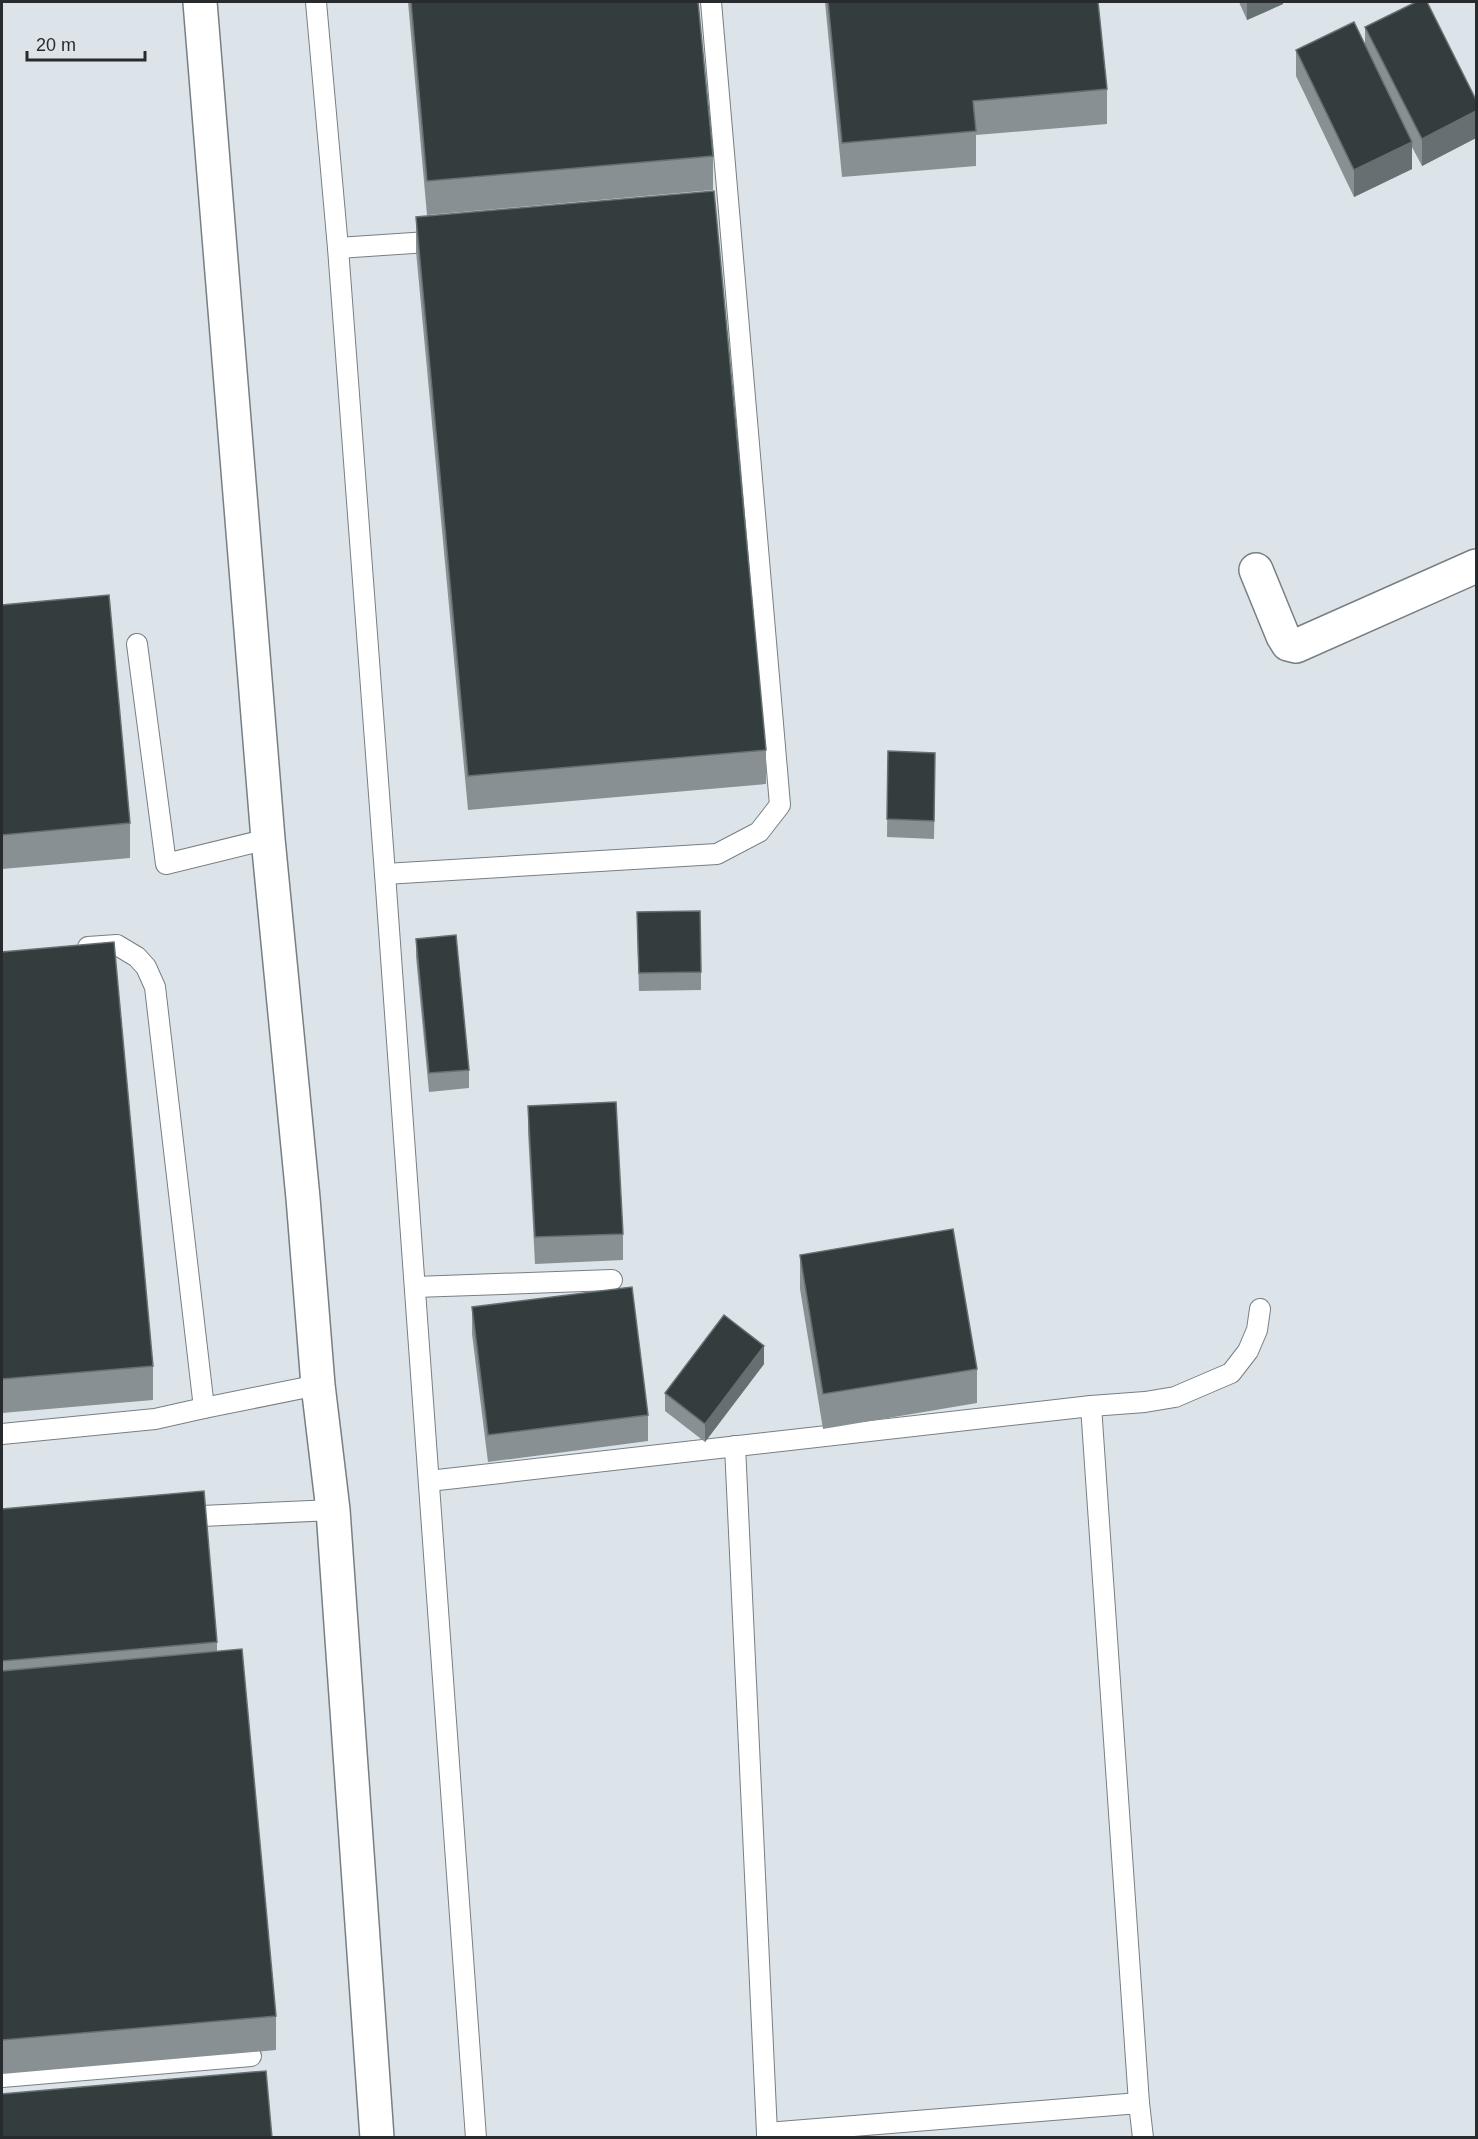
<svg xmlns="http://www.w3.org/2000/svg" width="1478" height="2139" font-family="Arial,sans-serif">
<style>
.lines{fill:none;stroke-linecap:round;stroke-linejoin:round}
.service-casing{stroke:#777f83;stroke-width:22}
.minor-casing{stroke:#777f83;stroke-width:36}
.service{stroke:#fff;stroke-width:20}
.minor{stroke:#fff;stroke-width:33}
.wall{fill:#889094}
.shaded-wall{fill:#666f71}
.building{fill:#343d3d;stroke:#666f71;stroke-width:1.5}
</style>
<rect width="100%" height="100%" fill="#dce4ea"/>
<g class="lines">
<g class="service-casing">
<g id="service">
<path d="M316 2 338 248 385 874 476 2138"/>
<path d="M338 248 443 241"/>
<path d="M137 644 166 864 268 839"/>
<path d="M385 874 717 854 759 832 780 805 711 2"/>
<path d="M88 947 117 945 137 957 146 967 155 987 204 1408 318 1385"/>
<path d="M415 1287 612 1280"/>
<path d="M1091 1406 1139 2103"/>
<path d="M2 1434 155 1419 204 1408"/>
<path d="M735 1446 767 2133"/>
<path d="M429 1481 1091 1406 1145 1402 1175 1397 1231 1373 1248 1351 1257 1330 1260 1309"/>
<path d="M180 1517 333 1510"/>
<path d="M2 2077 251 2056"/>
<path d="M767 2138V2133L1139 2103 1143 2138"/>
</g>
</g>
<g class="minor-casing">
<g id="minor">
<path d="M200 2 268 839 303 1198 318 1385 333 1510 377 2138"/>
<path d="M1256 570 1283 636 1288 644 1296 646 1476 566"/>
</g>
</g>
<use href="#service" class="service"/>
<use href="#minor" class="minor"/>
</g>
<g class="wall">
<path d="M408 2H698L713 156V190L427 215Z"/>
<path d="M825 2H1098L1107 89V124L976 135V166L842 177Z"/>
<path d="M1239 2H1283V4L1247 20Z"/>
<path d="M1365 27 1476 100V138L1422 166 1412 147V169L1354 197 1296 76V50L1365 46Z"/>
<path d="M416 217 766 750V784L468 810 416 251Z"/>
<path d="M2 605 130 823V858L2 869Z"/>
<path d="M888 751 935 771 934 839 887 837Z"/>
<path d="M637 930 701 972V990L639 991Z"/>
<path d="M416 939 469 1070V1088L429 1092 416 957Z"/>
<path d="M2 952 153 1366V1400L2 1413Z"/>
<path d="M528 1106 623 1234V1260L535 1264 528 1132Z"/>
<path d="M800 1255 977 1369V1403L823 1429 800 1289Z"/>
<path d="M472 1307 648 1415V1441L488 1462 472 1334Z"/>
<path d="M764 1364 705 1442 665 1411V1393Z"/>
<path d="M2 1509 217 1642V1652L276 2016V2050L2 2074Z"/>
</g>
<g class="shaded-wall">
<path d="M1247 2H1283V4L1247 20Z"/>
<path d="M1476 111V138L1422 166V139Z"/>
<path d="M1412 142V169L1354 197V170Z"/>
<path d="M764 1346V1364L705 1442V1424Z"/>
</g>
<g class="building">
<path d="M411 2H698L713 156 427 181Z"/>
<path d="M828 2H1098L1107 89 973 101 976 131 842 143Z"/>
<path d="M1416 2H1427L1476 100V111L1422 139 1365 27Z"/>
<path d="M1354 22 1412 142 1354 170 1296 50Z"/>
<path d="M714 191 766 750 468 776 416 217Z"/>
<path d="M109 595 130 823 2 835V605Z"/>
<path d="M888 751 935 753 934 821 887 819Z"/>
<path d="M700 911 701 972 639 973 637 912Z"/>
<path d="M456 935 469 1070 429 1073 416 939Z"/>
<path d="M114 942 153 1366 2 1379V952Z"/>
<path d="M616 1102 623 1234 535 1237 528 1106Z"/>
<path d="M953 1229 977 1369 823 1394 800 1255Z"/>
<path d="M632 1287 648 1415 488 1435 472 1307Z"/>
<path d="M724 1315 764 1346 705 1424 665 1393Z"/>
<path d="M204 1491 217 1642 2 1661V1509Z"/>
<path d="M242 1649 276 2016 2 2040V1671Z"/>
<path d="M266 2071 272 2138H2V2094Z"/>
</g>
<rect width="1478" height="2139" fill="none" stroke="#282b2d" stroke-width="6"/>
<path d="M27 51v9h118v-9" fill="none" stroke="#282b2d" stroke-width="3"/>
<text x="36" y="51" font-size="18" fill="#282b2d" stroke="#dce4ea" stroke-width="4.5" paint-order="stroke">20 m</text>
</svg>
